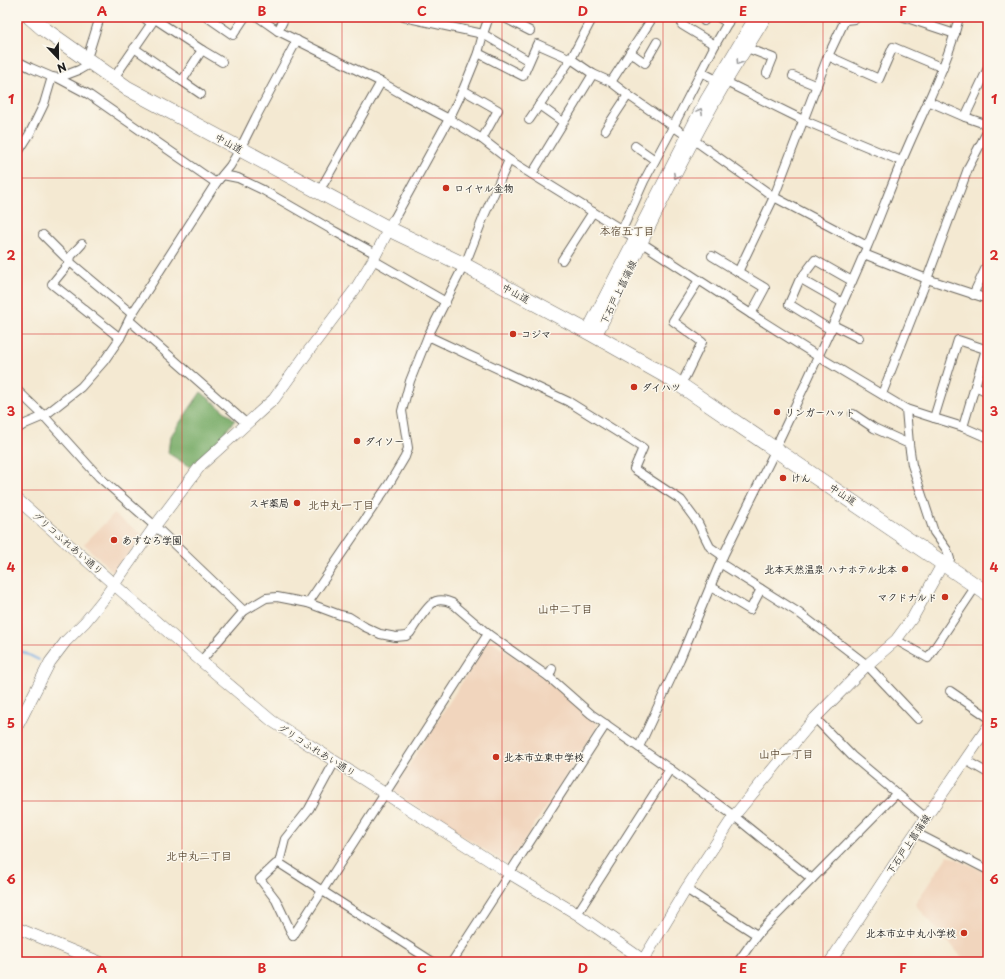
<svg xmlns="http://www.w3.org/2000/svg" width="1005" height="979" font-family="'Playpen Sans','Klee One',sans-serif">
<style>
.built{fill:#f1d5bd}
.forest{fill:#78ac68;stroke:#4a6442}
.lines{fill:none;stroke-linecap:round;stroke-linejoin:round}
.stream{stroke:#75abe3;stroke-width:2}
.street-casing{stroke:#68645c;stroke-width:10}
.secondary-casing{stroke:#68645c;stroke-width:12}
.highway-casing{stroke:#68645c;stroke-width:16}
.street{stroke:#fff;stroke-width:8}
.secondary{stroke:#fff;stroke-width:11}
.highway{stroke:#fff;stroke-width:15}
.oneway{stroke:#999}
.grid{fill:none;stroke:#d62828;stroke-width:1;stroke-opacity:0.55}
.poi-dot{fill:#c8321e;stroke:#fbf7ec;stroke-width:1.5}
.labels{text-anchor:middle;stroke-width:3;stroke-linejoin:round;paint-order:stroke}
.street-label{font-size:10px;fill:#1c1c1c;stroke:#fbf7ec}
.poi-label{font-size:10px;font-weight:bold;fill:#1c1c1c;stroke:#fbf7ec;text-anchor:start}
.neighbourhood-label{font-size:11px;font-weight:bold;fill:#5f4e39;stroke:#fbf7ec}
.neatline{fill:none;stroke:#d62828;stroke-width:1.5}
.grid-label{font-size:13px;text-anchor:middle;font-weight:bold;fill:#d62828}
</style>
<rect width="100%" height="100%" fill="#fbf7ec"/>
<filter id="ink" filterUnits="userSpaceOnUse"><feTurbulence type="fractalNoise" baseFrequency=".025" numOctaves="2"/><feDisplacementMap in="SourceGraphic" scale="8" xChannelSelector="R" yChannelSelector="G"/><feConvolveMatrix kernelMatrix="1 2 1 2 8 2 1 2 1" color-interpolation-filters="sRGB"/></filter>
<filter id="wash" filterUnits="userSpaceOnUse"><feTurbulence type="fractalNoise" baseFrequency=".012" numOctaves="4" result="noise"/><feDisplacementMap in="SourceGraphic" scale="16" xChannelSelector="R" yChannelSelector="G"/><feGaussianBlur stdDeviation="0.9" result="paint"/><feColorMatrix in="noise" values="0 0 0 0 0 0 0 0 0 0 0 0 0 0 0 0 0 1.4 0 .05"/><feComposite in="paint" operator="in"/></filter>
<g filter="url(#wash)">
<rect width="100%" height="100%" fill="#f4e9d2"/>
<g class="built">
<path d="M114 514 143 535 114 573 84 544Z"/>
<path d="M492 641 545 678 598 725 510 863H505L396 792 394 789 487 643Z"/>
<path d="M948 855 988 873V962H966L915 904Z"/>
</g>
<path class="forest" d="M201 392 235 420 215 444 190 467 168 453 170 437Z"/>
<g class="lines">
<path class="stream" d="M17 649 39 660"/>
</g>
</g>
<g filter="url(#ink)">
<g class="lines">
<g class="street-casing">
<g id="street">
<path d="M143 17 151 23"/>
<path d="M207 17 233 35 245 17"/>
<path d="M258 17 278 31 381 82 400 93 449 119 482 139 509 160 635 238"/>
<path d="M404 17 483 34 529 61"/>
<path d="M503 17 530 31"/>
<path d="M718 17 728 23"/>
<path d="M839 17 845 20 855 19 857 17"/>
<path d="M904 17 955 34"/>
<path d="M704 21 706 17"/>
<path d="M682 25 715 45"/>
<path d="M278 31 285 17"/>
<path d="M134 48 182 81 202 50 155 19"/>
<path d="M747 48 773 58 767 73"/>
<path d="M202 50 222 62"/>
<path d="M89 52 100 17"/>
<path d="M630 52 645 63 657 42"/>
<path d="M478 53 523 76 537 44 571 59 593 74 611 82 628 95 687 136"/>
<path d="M828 56 879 79 893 47 943 68"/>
<path d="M17 61 31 68 52 77"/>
<path d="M118 72 156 17"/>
<path d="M701 72 717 80"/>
<path d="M793 76 817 86"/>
<path d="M58 78 88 94 216 183 230 166 240 149 256 117 297 40"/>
<path d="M182 81 201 94"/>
<path d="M611 82 653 17"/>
<path d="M726 82 803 120 901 161"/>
<path d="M463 90 498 110 482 139"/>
<path d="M928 101 965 117 988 125"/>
<path d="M539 105 563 122"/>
<path d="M965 117 988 68"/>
<path d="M529 120 571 59 593 17"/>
<path d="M605 130 628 95"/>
<path d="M694 140 774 197 867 246"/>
<path d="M635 146 655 160"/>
<path d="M17 154 29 135 44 104 52 77 58 78 79 70 91 63"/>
<path d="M532 174 593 74"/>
<path d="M223 175 238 178 263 190 334 231 376 254"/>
<path d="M324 183 381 82"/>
<path d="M393 221 449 119 463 90 478 53 483 34 489 17"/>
<path d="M622 230 644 181 673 127 715 45 731 17"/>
<path d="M43 235 70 262 132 314"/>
<path d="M642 243 751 314 819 357 906 409 909 444 912 465 934 532 947 550 950 559"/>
<path d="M82 244 71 256 70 262 52 284 120 338"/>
<path d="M864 254 927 279 988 299"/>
<path d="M712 256 765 288 751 314"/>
<path d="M468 257 484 216 509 160"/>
<path d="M373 260 446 302"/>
<path d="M562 260 593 212"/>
<path d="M738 272 774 197 828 56 845 20"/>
<path d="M801 279 843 303"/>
<path d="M973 295 988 263"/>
<path d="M130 321 247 424"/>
<path d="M833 325 859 338"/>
<path d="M831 330 789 304 799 281 815 260 852 281"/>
<path d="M428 336 569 402 643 448 634 469 681 500 698 523 710 547 723 556"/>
<path d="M988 350 958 340 934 418 963 427 988 438"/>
<path d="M685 377 702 342 673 321 699 280"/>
<path d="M975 386 988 392"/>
<path d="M17 390 44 416 99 477 155 526 244 611"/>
<path d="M882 394 927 279 969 166 988 130"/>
<path d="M906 409 934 418"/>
<path d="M853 414 874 428 909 444"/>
<path d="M963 427 986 349"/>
<path d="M17 429 25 424 44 416 81 387 104 361 120 338 132 314 216 183"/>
<path d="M720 563 799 613 867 665 918 719"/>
<path d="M710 586 750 610 761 589"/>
<path d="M308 603 389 484 405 457 408 448 402 411 410 381 428 336 464 265"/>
<path d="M896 640 928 658 976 586"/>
<path d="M201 661 244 611 266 598 277 597 308 603 340 615 349 617 365 627 380 634 396 637 406 636 410 633C415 625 428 604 436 601 442 599 447 601 452 603L488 634 549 677 591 714 670 769 734 816 812 879"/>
<path d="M549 677 552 669"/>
<path d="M950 691 988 717"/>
<path d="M815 718 852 756 926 818"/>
<path d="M639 747 680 659 723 556 776 449 778 442C809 377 839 313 867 247 879 219 889 191 901 163 921 114 947 68 959 17"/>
<path d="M965 760 988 773"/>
<path d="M916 833 988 870"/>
<path d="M279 863 285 839 309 809 335 761"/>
<path d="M686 889 757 935"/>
<path d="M577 914 670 769"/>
<path d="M293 936 488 634"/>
<path d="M293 936 276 900 260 879 276 864 279 863 433 962"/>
<path d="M452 962 606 724"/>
<path d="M738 962 757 935 812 879 896 794"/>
</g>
</g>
<g class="secondary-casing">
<g id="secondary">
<path d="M755 17 706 99 591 323 592 334 600 328C641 246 680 161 726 82 739 60 753 39 766 17"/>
<path d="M17 499 201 661 272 721 509 873 577 914 646 962"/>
<path d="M17 727 50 662 66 641 85 622 103 600 155 526 201 465 274 399 307 353 356 288 373 260 393 221"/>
<path d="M17 928 100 962"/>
<path d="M642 962 686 889 734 816 815 718 867 665 896 640 913 617 943 563"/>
<path d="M830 962 907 845 988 727"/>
</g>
</g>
<g class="highway-casing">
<path id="highway" d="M30 17 45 30 127 88 389 229 464 265 592 334 670 378 988 594"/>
</g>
<use href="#street" class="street"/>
<use href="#secondary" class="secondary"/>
<use href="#highway" class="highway"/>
</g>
<defs><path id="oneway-chevron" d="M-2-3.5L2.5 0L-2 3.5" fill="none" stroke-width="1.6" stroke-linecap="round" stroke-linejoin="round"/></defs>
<g class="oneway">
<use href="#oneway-chevron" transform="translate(739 62) rotate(122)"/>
<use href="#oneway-chevron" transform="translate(700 111) rotate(-62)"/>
<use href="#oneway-chevron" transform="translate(676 176) rotate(117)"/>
</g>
</g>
<path class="grid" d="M182 17V962M342 17V962M502 17V962M663 17V962M823 17V962M17 178H988M17 334H988M17 490H988M17 645H988M17 801H988"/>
<g class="poi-dot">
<circle cx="446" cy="188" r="4"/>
<circle cx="513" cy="334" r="4"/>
<circle cx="634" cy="387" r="4"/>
<circle cx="777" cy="412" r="4"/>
<circle cx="357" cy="441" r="4"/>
<circle cx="783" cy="478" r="4"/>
<circle cx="297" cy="503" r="4"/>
<circle cx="114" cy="540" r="4"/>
<circle cx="905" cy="569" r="4"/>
<circle cx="945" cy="597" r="4"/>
<circle cx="496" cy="757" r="4"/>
<circle cx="964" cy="933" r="4"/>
</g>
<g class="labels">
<g class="street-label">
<text transform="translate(229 143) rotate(28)" y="4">中山道</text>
<text transform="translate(618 292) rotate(-64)" y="4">下石戸上菖蒲線</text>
<text transform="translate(516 293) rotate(28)" y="4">中山道</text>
<text transform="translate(843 494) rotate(34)" y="4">中山道</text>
<text transform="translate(68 543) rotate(41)" y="4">グリコふれあい通り</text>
<text transform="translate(317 750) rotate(32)" y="4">グリコふれあい通り</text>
<text transform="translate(908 844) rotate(-56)" y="4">下石戸上菖蒲線</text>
</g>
<g class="poi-label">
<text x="454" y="192">ロイヤル金物</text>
<text x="521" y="338">コジマ</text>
<text x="642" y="391">ダイハツ</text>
<text x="785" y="416">リンガーハット</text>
<text x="365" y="445">ダイソー</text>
<text x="791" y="482">けん</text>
<text x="289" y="507" text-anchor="end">スギ薬局</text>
<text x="122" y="544">あすなろ学園</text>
<text x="897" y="573" text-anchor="end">北本天然温泉 ハナホテル北本</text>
<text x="937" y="601" text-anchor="end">マクドナルド</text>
<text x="504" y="761">北本市立東中学校</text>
<text x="956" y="937" text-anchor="end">北本市立中丸小学校</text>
</g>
<g class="neighbourhood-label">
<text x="627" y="235">本宿五丁目</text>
<text x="341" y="509">北中丸一丁目</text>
<text x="565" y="613">山中二丁目</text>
<text x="786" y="758">山中一丁目</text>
<text x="199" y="860">北中丸二丁目</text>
</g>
</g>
<rect width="1005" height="979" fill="none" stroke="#fbf7ec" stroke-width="44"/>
<g transform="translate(58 58) rotate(158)" stroke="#fbf7ec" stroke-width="3" paint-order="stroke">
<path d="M0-3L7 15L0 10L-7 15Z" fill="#1c1c1c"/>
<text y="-6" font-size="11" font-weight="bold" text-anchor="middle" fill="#1c1c1c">N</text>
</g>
<rect x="22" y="22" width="961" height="935" class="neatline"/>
<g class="grid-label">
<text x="102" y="16">A</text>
<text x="262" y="16">B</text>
<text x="422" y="16">C</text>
<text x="583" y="16">D</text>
<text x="743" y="16">E</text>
<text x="903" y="16">F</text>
<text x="11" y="104">1</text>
<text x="994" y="104">1</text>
<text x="11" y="260">2</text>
<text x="994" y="260">2</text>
<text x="11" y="416">3</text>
<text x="994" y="416">3</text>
<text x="11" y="572">4</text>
<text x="994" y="572">4</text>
<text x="11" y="728">5</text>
<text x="994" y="728">5</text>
<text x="11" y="884">6</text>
<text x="994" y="884">6</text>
<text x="102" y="973">A</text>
<text x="262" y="973">B</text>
<text x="422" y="973">C</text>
<text x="583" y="973">D</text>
<text x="743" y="973">E</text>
<text x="903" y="973">F</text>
</g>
</svg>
